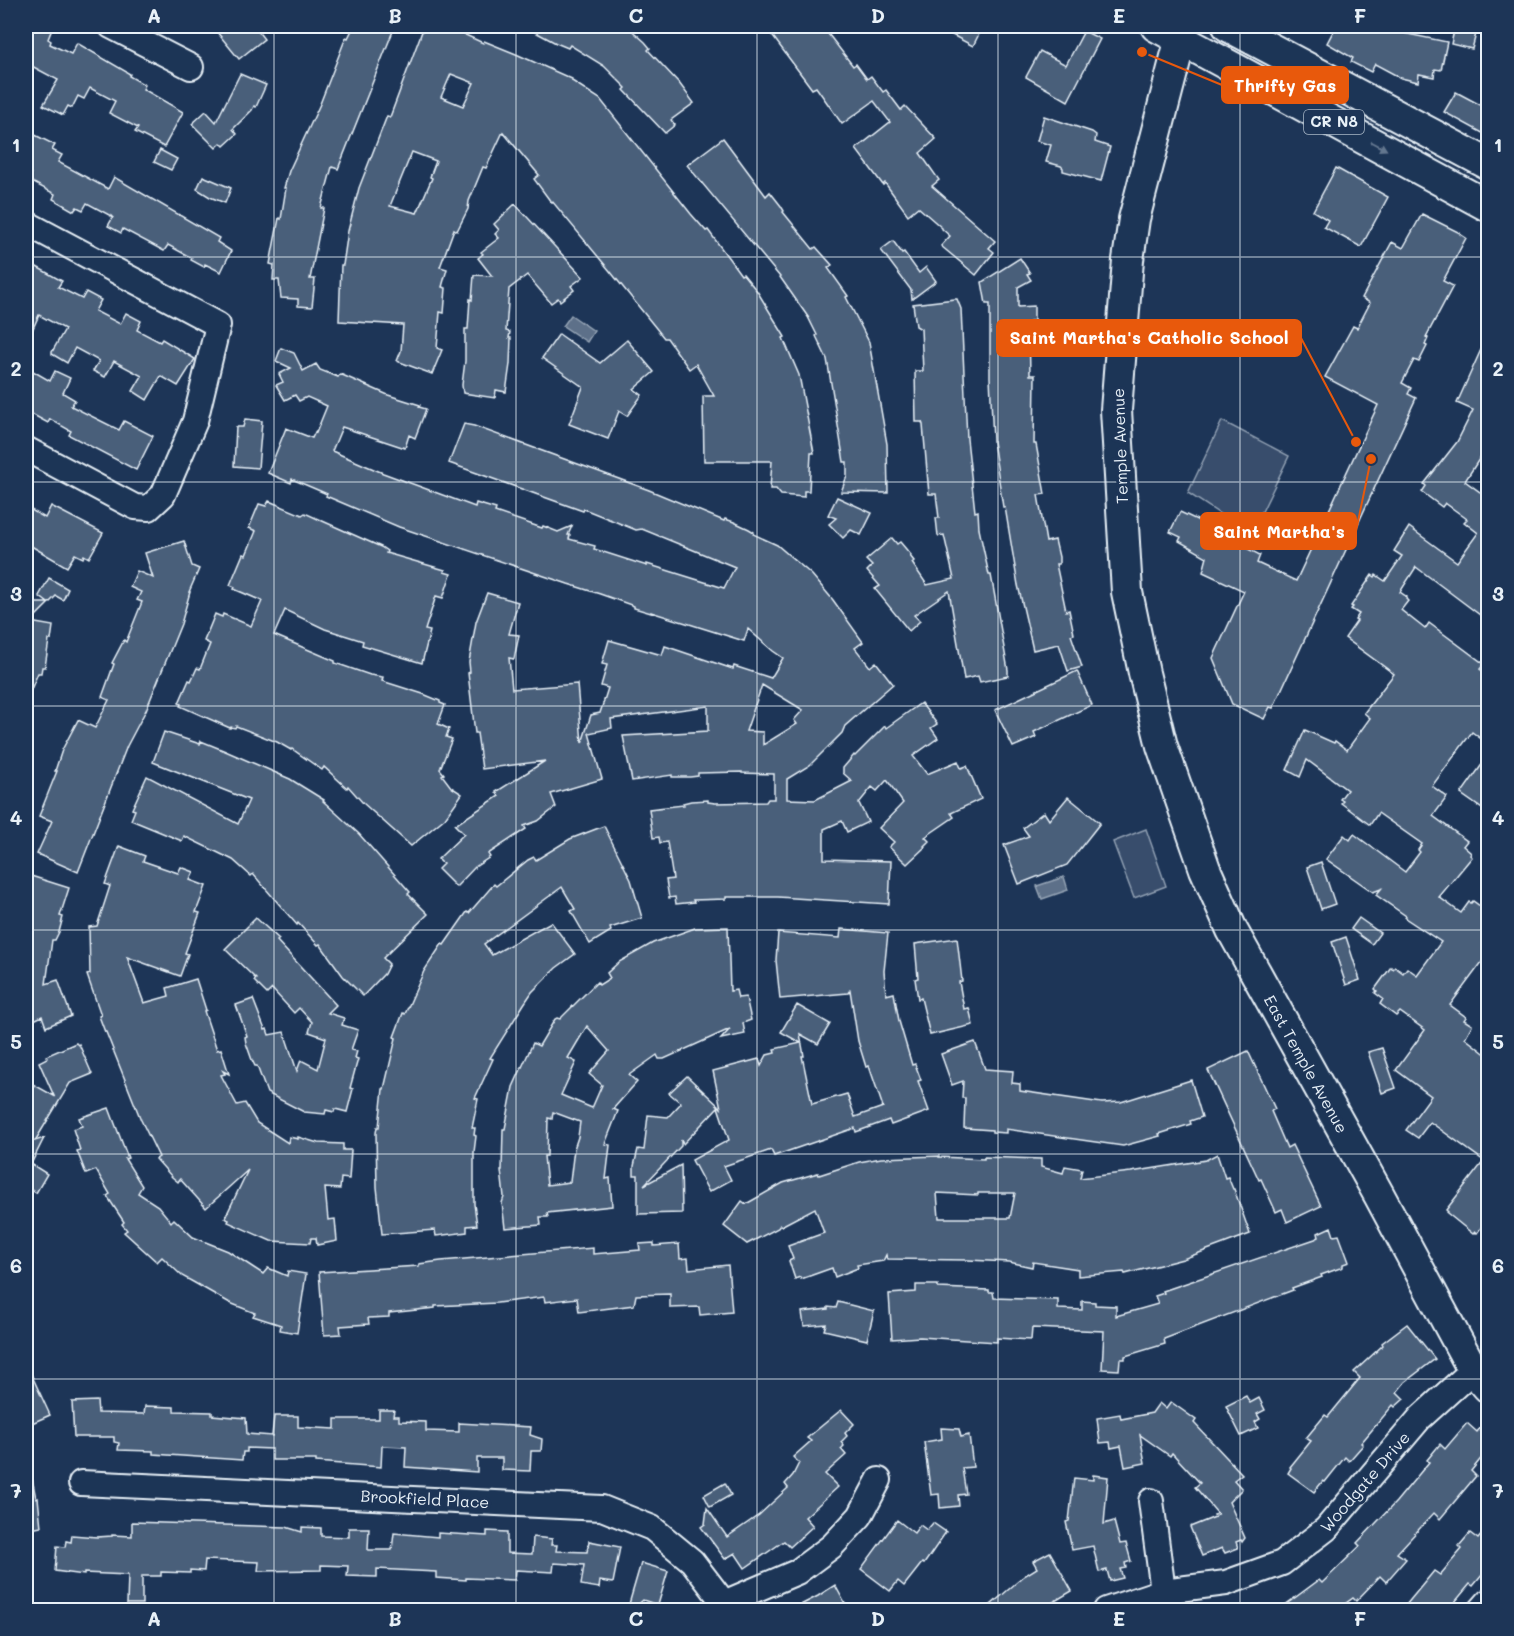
<svg xmlns="http://www.w3.org/2000/svg" width="1514" height="1636" font-family="Mali,sans-serif">
<style>
.green{fill:#374d6c;stroke:#909fb2;stroke-width:1.5}
.water{fill:#5d7089;stroke:#95a4b5;stroke-width:1.5}
.building{fill:#495e7a;stroke:#e8f1f8;stroke-width:1.5;fill-rule:evenodd}
.lines{fill:none;stroke-linecap:round;stroke-linejoin:round}
.minor-casing{stroke:#e8f1f8;stroke-width:28}
.major-casing{stroke:#e8f1f8;stroke-width:34}
.minor{stroke:#1d3557;stroke-width:24}
.major{stroke:#1d3557;stroke-width:30}
.oneway{fill:#64778f}
.grid{fill:none;stroke:#e8f1f8;stroke-width:1.5;stroke-opacity:0.55}
.labels{text-anchor:middle;stroke-width:6;stroke-linejoin:round;paint-order:stroke}
.shield{fill:#1d3557;stroke:#abb9c8;stroke-width:1.5}
.shield-label{font-size:15px;font-weight:bold;fill:#e8f1f8}
.street-label{font-size:16px;fill:#e8f1f8;stroke:#1d3557}
.leader{fill:none;stroke:#e8590c;stroke-width:2}
.callout-dot{fill:#e8590c;stroke:#1d3557;stroke-width:2}
.callout{fill:#e8590c;stroke:#e8590c;stroke-width:2}
.callout-label{font-size:18px;text-anchor:middle;font-weight:bold;fill:#fff}
.neatline{fill:none;stroke:#e8f1f8;stroke-width:2}
.grid-label{font-size:20px;text-anchor:middle;font-weight:bold;fill:#e8f1f8}
</style>
<rect width="100%" height="100%" fill="#1d3557"/>
<filter id="ink" filterUnits="userSpaceOnUse"><feTurbulence type="fractalNoise" baseFrequency=".0167" numOctaves="2"/><feDisplacementMap in="SourceGraphic" scale="12" xChannelSelector="R" yChannelSelector="G"/><feConvolveMatrix kernelMatrix="1 2 1 2 8 2 1 2 1" color-interpolation-filters="sRGB"/></filter>
<g filter="url(#ink)">
<g class="green">
<path d="M1222 421 1289 456 1254 528 1244 523 1241 528 1188 493Z"/>
<path d="M1146 829 1166 886 1134 898 1113 842Z"/>
</g>
<g class="water">
<path d="M571 315 594 331 587 342 563 326Z"/>
<path d="M1064 877 1068 890 1042 899 1037 886Z"/>
</g>
<g class="building">
<path d="M35 26H46L52 29 48 39 51 41 50 44 71 54 77 43 130 74 129 76 145 85 143 89 183 112 164 147 135 132 138 128 109 113 115 101 90 88 84 99 78 96 72 108 68 106 63 115 43 105 58 80 26 63V27L32 31Z"/>
<path d="M212 26H254L264 39 239 59Z"/>
<path d="M354 26H395L338 169 332 167 321 208H324L310 279H315L312 307 298 306V299L281 298 279 280H273L274 265 270 264 279 218 281 219 286 188H284L289 171 320 104 346 37 348 38Z"/>
<path d="M424 26H446L483 43 484 41 516 54 572 79V81L600 99 691 214 706 231 708 230 741 275 743 274 757 291 785 337 783 338 799 375 814 453H811L809 491H804V497L781 495 776 489H770L772 461H704L703 397 704 396H714L696 364 689 369 667 338H664L610 271 552 201 551 202 534 179 539 175 503 132 486 168 483 167 469 201 468 209 457 231 454 229 440 267 447 269 442 287 446 288 444 313 440 312 437 348 442 350 432 374 397 361 401 351 403 325 339 321 341 265H343L348 231 359 188 387 116 390 117ZM451 74 474 83 463 106 441 97ZM412 152 436 161 430 177 432 178 417 213 390 206Z"/>
<path d="M524 26H613L618 29 620 26H627L645 42 650 48 648 50 679 83 694 103 671 120 675 125 665 133 624 90 626 88 604 66 570 45 568 48 556 43Z"/>
<path d="M765 26H783L788 32 797 26H822L853 66 856 64 867 79 871 76 883 92 886 90 901 110 905 106 936 139 920 153 939 180 932 186 995 241 989 248 994 252 976 275 941 246 950 236 942 229V228L918 207 908 215 885 183 883 185 856 149 890 122 874 101 842 124 816 87 812 89Z"/>
<path d="M935 26H983L973 46Z"/>
<path d="M1336 26H1371L1384 33 1388 26H1407L1403 33 1447 42 1441 70 1435 69 1434 77 1419 74 1418 82 1401 78 1375 64 1371 72 1351 62 1353 58 1327 43Z"/>
<path d="M1455 26H1478L1472 49 1451 44Z"/>
<path d="M1084 31 1100 39 1068 101 1026 77 1040 51 1066 65Z"/>
<path d="M240 74 266 85 256 107 254 106 252 110 233 129 237 134 224 146 221 143 216 148 192 124 206 111 216 122Z"/>
<path d="M1456 92 1488 109V136L1444 112Z"/>
<path d="M1044 116 1092 132 1096 135 1095 142 1110 147 1101 181 1063 171V168L1061 166 1046 162 1051 145 1037 141Z"/>
<path d="M35 135 55 145 52 150 62 155 58 162 108 189 114 177 219 238 217 242 231 251 221 272 205 264 204 267 191 260 192 258 168 245 164 251 123 229 121 233 108 226 113 217 87 203 83 210 77 207 74 211 53 199 55 194 28 180 31 174 26 171V153Z"/>
<path d="M723 138 766 196 770 192 781 206 784 211 783 212 813 249 816 247 832 265 828 268 848 296 846 297 869 342 887 444 888 493 841 492 847 476V462H844L827 359 816 336 817 335 808 317 780 277 687 165Z"/>
<path d="M160 150 177 159 171 170 154 162Z"/>
<path d="M1336 168 1388 197 1361 247 1324 227 1328 220 1313 211Z"/>
<path d="M203 176 231 188 225 203 210 197 197 189Z"/>
<path d="M515 204 583 277 571 286 574 290 560 301 558 298 551 303 527 275 509 289 506 331 510 332 509 338H511L510 364 506 392 496 390 495 398 463 393 462 385 465 361V329H468L470 299 472 300 474 275 492 276 478 258 483 254 481 252 499 238 495 234 499 230 494 224Z"/>
<path d="M1422 214 1460 233V234L1466 238 1443 281 1453 286 1426 337 1428 338 1425 345 1427 346 1419 362 1414 360 1402 383 1411 388 1408 394 1416 398 1273 708 1270 707 1264 719 1232 704 1213 658 1244 591 1203 572 1207 557 1179 541 1181 537 1170 532 1180 512 1246 543 1244 547 1260 555 1257 563 1296 581 1378 405 1325 377 1353 326 1357 328 1370 303 1362 298 1392 242 1403 248Z"/>
<path d="M893 241 902 253 904 252 919 273 926 267 936 281 912 299 911 290 881 250Z"/>
<path d="M1020 258 1030 273 1027 274 1031 280 1018 287V307L1034 306V321H1030L1029 328 1030 375H1035L1034 444H1036L1045 494 1038 495 1046 542 1055 540 1059 557V564H1056L1066 611 1069 610 1074 634 1071 635 1082 667 1068 671 1059 644 1033 650 1018 585 1005 507H1003L993 441 990 377V304H986L982 282Z"/>
<path d="M26 261 62 281 58 287 82 299 86 292 101 300 95 311 120 324 126 313 141 321 137 330 160 342 162 339 195 359 178 386 161 376 147 400 133 391 142 376 114 361 105 377 93 371 99 361 75 348 67 363 52 354V352L65 329 39 315 26 344Z"/>
<path d="M955 299H957L961 309 967 439 975 512 978 511 979 529 989 575H991L1008 670V676L980 682 978 676 964 679 949 591 914 615 920 621 909 631 875 589 880 586 867 571 872 566 866 560 892 538 897 544 900 542 911 555 910 556 914 561 912 563 927 585 954 579 944 535 938 536 936 518H939L936 494H929L923 425 922 422H916L915 371H923L921 329 916 326 913 304Z"/>
<path d="M559 334 600 363 627 340 654 372 634 389 642 395 627 416 619 411 608 439 569 424 583 387 542 358Z"/>
<path d="M1488 334V367L1480 385 1488 390V455L1483 453 1465 481 1488 498V621L1416 567 1400 592 1407 597 1406 599 1408 601 1401 610 1425 629 1429 623 1484 664 1480 669 1488 675V744L1472 732 1432 786 1447 797 1433 816 1467 841 1463 846 1471 853 1470 855 1472 857 1439 897 1461 913 1469 902 1471 903 1473 901 1488 912V954L1450 1005 1466 1017 1464 1020 1472 1025 1465 1038 1488 1056V1098L1483 1105 1488 1109V1218L1477 1233 1475 1232 1473 1234 1447 1213 1448 1212 1446 1210 1484 1161 1430 1122 1418 1138 1406 1130 1431 1096 1396 1070 1425 1030 1400 1012 1396 1016 1380 1004 1383 999 1375 993 1377 991 1375 989 1391 967 1393 969 1395 967 1403 973 1407 968 1417 975 1441 942 1405 918 1406 916 1376 895 1381 889 1373 892 1326 859 1344 835 1350 840 1354 834 1405 872 1420 852 1418 850 1422 844 1378 813 1370 825 1341 803 1343 801 1340 799 1347 790 1307 760 1300 777 1287 770 1305 730 1334 743 1335 741 1347 750 1370 718 1364 713 1394 674 1345 638 1357 621 1355 620 1359 614 1351 609 1353 607 1351 606 1372 575 1375 577 1376 575 1385 581 1402 556 1394 551 1409 527 1457 562 1478 533 1464 522 1467 519 1445 503 1442 507 1422 492 1426 486 1424 484 1457 442 1473 410 1457 403Z"/>
<path d="M281 348 294 353 303 371 316 364 320 370 338 377 340 374 388 395 420 405 419 407 426 409 415 438 409 435 405 448 342 427 332 451 383 473 475 507 476 503 496 509 495 512 542 528 543 526 558 532 572 526 568 535H570L569 539 595 546 594 549 647 566V564L724 588 735 567 642 529 636 530 584 509 583 511 449 463 464 424 474 426 649 490 724 521 725 519 734 522 749 529 754 532 753 534 777 545 812 575 833 600 863 642 855 648 870 667 876 662 893 684 845 726 842 733 810 765 787 779V799L815 800 852 781 843 773V768L854 755 855 756 885 726 886 728 921 703 937 724 931 728 938 738 913 756 927 774 958 761 961 768 967 766 981 799 951 813 954 817 925 837 929 841 924 846 925 847 907 864 889 847 894 842 879 828 903 803 887 780 877 791 872 787 859 803 868 822 847 832 842 821 824 829V859L891 861 889 904 778 897H726V899L693 900 694 902 676 904 675 897 669 898 666 880 673 879 667 842 660 843 659 837 653 838 649 809 684 805 683 803 691 801 708 800V802L715 803 766 802 768 799H774V774L742 773V772L698 773V776L690 777H672V775L632 781 623 736 708 731V706L611 719 612 728 589 733 602 779 551 794 556 807 538 821 524 826 526 829 488 854 490 857 475 867 456 887 438 869 443 864 438 859 464 834 455 825 499 796 496 792 545 761 482 769 477 733H475L468 673 470 672 469 662 476 622 487 593 518 602 509 634 519 635 514 659 509 658 512 689 577 684 582 743 591 715 600 713 608 688 601 686 607 665 602 664 609 640 662 655 665 646 733 669 734 666 771 678 783 658 773 651 748 629 744 641 651 612V613L634 608V606L600 594 568 584 399 527 326 496 327 494 292 479 291 483 268 473 286 428 312 438 315 432 316 433 327 406 307 397 299 401 295 395 285 400 276 385 283 382 279 374 291 368 276 361ZM762 685 803 710 794 720 797 724 763 745V732L746 731Z"/>
<path d="M26 367 50 381 55 371 70 378 63 393 75 400 71 406 119 430 124 421 153 436 136 470 69 435 71 431 50 419 48 423 26 411Z"/>
<path d="M245 419 262 421 258 468 234 466 236 427H243Z"/>
<path d="M837 497 872 513 861 535 851 530 843 538 829 524 836 518 828 515Z"/>
<path d="M269 501 302 515 305 513 318 519 381 547 387 551 386 553 445 570 444 572 451 574 443 598 436 596 425 630 430 631 422 663 362 645 363 641 325 629 285 610 274 635 335 661V663L370 675 383 677 382 681 423 694 440 701V703L445 705 438 724 449 729 446 737 452 739 440 769 444 774 442 775 451 787 462 794 445 818 411 846 363 803 348 786 347 788 324 767 322 770 292 749 291 750 277 742 236 726 235 728 231 727 230 728 180 706 181 704 179 703 189 680 191 681 197 668 200 669 210 644 204 641 215 614 222 617 223 614 251 626 262 601 234 589 235 587 230 585 243 554 246 555 256 531 249 528 259 504 266 506Z"/>
<path d="M51 506 103 533 89 558 84 555 83 558 75 554 67 567 26 543V507L45 518Z"/>
<path d="M184 541 192 566 199 569 189 592H190L181 624 146 710 127 746 78 872 37 854 52 821 39 816 57 771H55L62 750 78 720 95 728 109 700 102 697 114 664 112 663 124 640 126 642 142 602 137 600 141 592 130 587 137 571 153 578 145 553Z"/>
<path d="M49 578 68 589 63 600 56 596 30 622 53 626 51 640H49L45 667H42L41 673H38L26 701V603H48L39 596Z"/>
<path d="M1077 671 1092 705 1034 732 1036 737 1013 747 995 710Z"/>
<path d="M164 732 200 744 201 741 223 750 290 779 324 800 323 801 359 834 410 892 408 894 428 914 383 958 389 964 384 974 363 996 343 976 320 944 318 945 298 923 297 925 253 874 251 876 233 860 184 836 182 841 131 820 135 810 132 809 147 776 238 824 249 800 153 762Z"/>
<path d="M1488 756V813L1461 794Z"/>
<path d="M1068 797 1100 823 1067 865 1019 884 1004 845 1029 836 1023 828 1044 812 1049 820Z"/>
<path d="M604 826 631 880 642 918 610 928 611 931 590 944 571 911 575 909 562 887 484 944 492 955 551 922 575 954 556 968 532 992 524 1004 490 1058 493 1059 475 1098 478 1099 472 1128H475L474 1135 476 1136 474 1152V1204L477 1225 467 1226V1232L436 1236 435 1230 382 1234 377 1187 376 1133 377 1127H379L383 1089H384L396 1038 394 1037 403 1013 405 1014 424 971 442 944 444 945 467 912 469 913 494 884 496 886 528 860 534 857 536 860 570 839Z"/>
<path d="M119 846 145 856 143 861 178 873 181 867 194 872 190 880 206 886 196 912 200 913 185 953 188 954 180 976 127 957 144 1003 169 996 167 988 196 979 206 1010 204 1011 217 1050 221 1049 229 1074 223 1071 225 1074 221 1075 237 1105 245 1103 257 1123 288 1143 289 1137 298 1139V1137L318 1143 343 1144V1150H351L349 1179 341 1178 340 1189 325 1188 328 1220 335 1219 337 1241 317 1245 316 1238H311L310 1243 271 1241 228 1222 229 1220 225 1218 248 1170 206 1208 180 1179 178 1182 172 1177 156 1159 159 1157 141 1120 106 1032H105L99 1016 101 1015 87 975 90 974 89 927 97 926 110 886 105 884Z"/>
<path d="M1321 862 1335 904 1321 909 1307 867Z"/>
<path d="M31 876 69 888 60 916 63 917 59 932 55 940H52L46 984 58 980 71 1016 46 1027 42 1016 26 1024V896Z"/>
<path d="M256 918 279 939 277 941 336 1005 328 1013 344 1018 342 1025 358 1030 351 1050 357 1051 355 1058 358 1059 350 1088 353 1089 347 1112 335 1109 334 1112 326 1110 325 1114 304 1112 267 1093 257 1066H255L252 1060 246 1043 245 1037 247 1036 236 1005 253 999 265 1030 267 1029 269 1035 284 1032 297 1071 301 1060 318 1069 326 1038 309 1032 312 1022 299 1008 294 1013 272 989 267 994 254 981 256 979 225 949Z"/>
<path d="M1359 918 1380 933 1372 944 1351 929Z"/>
<path d="M728 927 730 991 736 990 738 998 746 997 751 1020 743 1023 745 1034 721 1039 730 1029 664 1059H659L657 1055 629 1075 637 1082 613 1109 618 1111 605 1144 610 1145 606 1179 610 1178 612 1206 547 1213 548 1217H540L541 1225 505 1228 502 1203 504 1197 501 1170H502L503 1129H505L513 1087 533 1043 539 1046 555 1019 557 1018 560 1019 597 982 599 985 610 978 607 973 619 962 653 943 695 928ZM587 1026 609 1051 589 1074 602 1085 592 1108 561 1095 576 1062 568 1058ZM553 1112 580 1122 578 1137 574 1149 570 1182 547 1185 544 1156H547L548 1118 552 1119Z"/>
<path d="M841 929 888 933 884 971 886 995 894 993 899 1021 912 1065 915 1064 921 1080 918 1081 929 1111 891 1125 889 1120 856 1132 855 1128 774 1156 771 1150 724 1166 731 1180 709 1192 692 1160 729 1140 718 1107 683 1144 681 1140V1146L644 1185 681 1165 682 1213 638 1214V1175H634V1166L638 1149 644 1150 648 1115 668 1117 681 1103 669 1093 687 1076 721 1108 713 1071 759 1059 761 1066 767 1055 775 1053 774 1049 801 1043 781 1032 797 1005 830 1024 818 1044 800 1034 804 1056H802L812 1104 847 1094 855 1117 883 1107 869 1066 866 1067 858 1041 850 990 848 993 780 999 776 960 778 933 840 938Z"/>
<path d="M1346 937 1360 980 1346 985 1332 942Z"/>
<path d="M957 938 962 981 959 982 964 1009 969 1008 973 1025 930 1035 921 998 918 999 915 979 918 978 915 944Z"/>
<path d="M975 1042 985 1069 1013 1071 1012 1083 1020 1084V1091L1102 1103 1121 1102 1191 1080 1202 1117 1190 1121 1191 1124 1159 1134 1160 1136 1123 1146 1006 1129V1133L992 1132V1130L964 1128 965 1098H962L963 1081 952 1085 941 1054Z"/>
<path d="M76 1043 78 1045 79 1044 92 1074 70 1083 35 1141 44 1138 31 1164 47 1174 36 1193 26 1187V1092L31 1083 54 1096 39 1062 47 1058 46 1056Z"/>
<path d="M1382 1048 1396 1088 1382 1093 1368 1052Z"/>
<path d="M1248 1051 1275 1109 1271 1111 1287 1148 1292 1145 1321 1206 1287 1222 1282 1209 1276 1212 1261 1179 1259 1180 1208 1070Z"/>
<path d="M109 1108 128 1158 125 1159 142 1186 138 1193 158 1206 171 1222 174 1219 193 1237 228 1251 263 1274 268 1268 287 1276 288 1271 306 1274 297 1333 280 1330 281 1325 253 1316 255 1313 230 1303 193 1282 182 1276 162 1257 157 1262 124 1232 127 1230 122 1224 124 1222 107 1196 110 1194 96 1170 86 1174 77 1151 80 1150 73 1129 82 1126 79 1118Z"/>
<path d="M1217 1154 1225 1178 1228 1177 1233 1189H1234L1250 1234 1183 1259 1125 1274 1124 1272 1078 1276V1269L1033 1262 1032 1267 1009 1262 968 1260 887 1259 886 1255 883 1261 857 1265 858 1268 835 1277 832 1268 801 1279 800 1277 795 1279 789 1261 793 1259 788 1246 824 1233 815 1208 781 1226 780 1225 778 1228 747 1244 724 1226 742 1201 746 1204 783 1183 818 1173 819 1175 859 1162 881 1158 939 1156V1157L984 1159V1157L1041 1159V1167L1063 1173 1065 1166 1082 1169 1080 1178 1131 1172 1206 1160ZM937 1193 978 1195V1193H1015L1010 1218H939Z"/>
<path d="M1331 1227 1334 1236 1339 1235 1349 1262 1343 1264V1267L1321 1275 1322 1277 1292 1288 1293 1290 1164 1339 1165 1344 1125 1356V1359H1120L1119 1370 1102 1369 1104 1331 1032 1328 1031 1340 997 1338V1342L920 1337 892 1339 889 1294 916 1292V1285H938V1288L989 1290V1292H993L994 1298 1058 1300V1309L1082 1310V1301L1095 1302V1305L1116 1306V1316L1158 1304 1155 1296 1164 1293 1163 1291 1315 1239 1319 1237 1318 1233Z"/>
<path d="M654 1243V1246L679 1244 680 1259 688 1258 689 1269 728 1265 732 1312 700 1315 699 1307 670 1308V1294L636 1295 634 1305 579 1312 577 1298 545 1302 544 1297 497 1303 435 1306V1308L389 1313V1317L368 1318 369 1324 340 1326 341 1334 324 1335 319 1272 419 1266V1264L441 1261 593 1248V1254L640 1250 639 1244Z"/>
<path d="M838 1302 874 1311 867 1340 824 1330 826 1324 804 1326 802 1312 828 1309V1307L836 1308Z"/>
<path d="M1407 1324 1435 1359 1405 1382 1397 1392 1404 1399 1395 1407 1393 1405 1361 1443 1363 1445 1349 1461 1345 1457 1325 1482 1323 1481 1314 1492 1288 1473 1291 1468 1290 1467 1311 1441 1306 1438 1325 1415 1328 1417 1360 1378 1354 1372 1383 1345 1382 1343Z"/>
<path d="M26 1363 50 1415 32 1423 26 1409Z"/>
<path d="M1246 1396 1250 1403 1259 1398 1265 1410 1257 1414 1260 1419 1255 1422 1258 1428 1241 1436 1226 1406Z"/>
<path d="M97 1401 98 1413 144 1414 145 1406 174 1407V1411L212 1412V1415L246 1418 247 1434 272 1436 274 1416H298V1427L335 1429V1419H379V1410H394L393 1416H399V1421L426 1422V1431L459 1432V1423L531 1427 530 1435 542 1439 541 1451H531L530 1471 502 1470V1458H477V1472L405 1467 406 1447 382 1446 381 1467 316 1462V1460H272V1449L247 1448V1452H243L242 1460 153 1454V1451L118 1450 119 1443 114 1442V1437H74L72 1402Z"/>
<path d="M1171 1402 1196 1420 1194 1423 1242 1474 1234 1480 1242 1489 1229 1502 1245 1538 1242 1542 1241 1540 1236 1542 1238 1548 1225 1553 1222 1548 1202 1556 1190 1527 1215 1517 1214 1515 1218 1514 1195 1487 1200 1483 1172 1453 1170 1456 1140 1435 1145 1463 1125 1467 1121 1446 1111 1448 1110 1442 1100 1443 1097 1418 1120 1414 1121 1419 1152 1413 1159 1403 1166 1409Z"/>
<path d="M841 1410 854 1424 845 1433 847 1436 841 1442 844 1446 841 1449 846 1455 825 1474 838 1487 805 1517 813 1526 790 1547 784 1541 745 1568 735 1553 725 1559 701 1527 705 1524 707 1508 727 1537 759 1515 788 1488 785 1484 793 1475 799 1463 793 1457 811 1441 807 1438Z"/>
<path d="M1488 1418V1450L1471 1471 1476 1476 1440 1519 1434 1513 1397 1553 1406 1559 1386 1582 1380 1576 1356 1601 1353 1598 1335 1611H1277L1319 1580 1322 1583 1360 1546 1357 1543 1396 1502 1429 1462 1427 1460 1440 1444 1445 1449 1467 1423 1477 1432Z"/>
<path d="M941 1428 959 1429 961 1437 969 1435 973 1467 962 1468 966 1494 958 1495 959 1506 940 1508 939 1494 931 1495 924 1442 942 1439Z"/>
<path d="M1093 1475 1108 1477 1104 1524 1114 1521 1120 1544 1126 1543 1131 1561 1125 1563 1126 1568 1120 1569 1123 1578 1110 1581 1107 1570 1099 1572 1093 1546 1072 1550 1066 1522 1069 1521 1074 1478 1093 1480Z"/>
<path d="M32 1478 36 1499 38 1498 41 1527 26 1530V1479Z"/>
<path d="M725 1483 731 1495 710 1507 704 1495Z"/>
<path d="M897 1520 914 1533 920 1525 927 1530 933 1523 946 1532 924 1564 922 1563 904 1586 898 1581 890 1591 861 1569Z"/>
<path d="M132 1522 286 1527 302 1532V1527L321 1528V1536L349 1537V1528H369L368 1550H392L394 1533 438 1537V1533L487 1536V1531L507 1532V1553L532 1554 533 1537 552 1539 551 1545H557L556 1551 587 1552 589 1541 620 1547 613 1583 600 1581 599 1588 581 1585 584 1565 554 1563 553 1572 516 1570 515 1580 466 1578V1580L436 1578V1572L377 1569V1577L347 1576 348 1566 321 1565V1570L258 1571 259 1562 205 1560 204 1571 190 1570V1573L161 1572V1576H142V1604H127L128 1575 84 1573V1575L55 1571 57 1546 65 1547 66 1541 71 1542 72 1535 97 1537 112 1536V1535L132 1536Z"/>
<path d="M1488 1527V1568L1473 1586 1470 1584 1450 1608 1447 1605 1442 1611H1401L1434 1571 1440 1575 1462 1549 1459 1546 1470 1533 1478 1539Z"/>
<path d="M1050 1552 1072 1591 1038 1611H984L1024 1576 1037 1568 1033 1561Z"/>
<path d="M641 1563 668 1571 658 1605 643 1600 631 1611H627Z"/>
<path d="M835 1585 849 1611H789L818 1596Z"/>
</g>
<g class="lines">
<g class="minor-casing">
<g id="minor">
<path d="M111 26 191 67"/>
<path d="M26 223 218 325 195 421 163 495 149 508 135 507 26 449"/>
<path d="M81 1483 602 1508 652 1528 692 1561 724 1603 726 1610"/>
<path d="M1151 1501 1163 1591"/>
<path d="M724 1603 797 1572 832 1546 860 1516 879 1480"/>
<path d="M1106 1610 1163 1591 1226 1583 1282 1563 1326 1529 1420 1418 1473 1370"/>
<path d="M1481 1610 1488 1602"/>
</g>
</g>
<g class="major-casing">
<g id="major">
<path d="M1156 26 1488 206"/>
<path d="M1184 26 1134 219 1128 260 1116 410 1127 592 1144 673 1162 746 1205 869 1232 930 1379 1195 1473 1370 1488 1387"/>
<path d="M1228 26 1488 164"/>
</g>
</g>
<use href="#minor" class="minor"/>
<use href="#major" class="major"/>
</g>
<defs><path id="oneway-solid" d="M-6-.8H1V-3.2L6.5 0L1 3.2V.8H-6Z" transform="scale(1.5)"/></defs>
<use class="oneway" href="#oneway-solid" transform="translate(1379 146) rotate(28)"/>
</g>
<path class="grid" d="M274 26V1610M516 26V1610M757 26V1610M998 26V1610M1240 26V1610M26 257H1488M26 482H1488M26 706H1488M26 930H1488M26 1154H1488M26 1379H1488"/>
<g class="labels">
<rect class="shield" x="1304" y="110" width="60" height="24" rx="4.5"/>
<g class="shield-label">
<text x="1334" y="127">CR N8</text>
</g>
<g class="street-label">
<text transform="translate(1120 446) rotate(-92)" y="6">Temple Avenue</text>
<text transform="translate(1306 1064) rotate(61)" y="6">East Temple Avenue</text>
<text transform="translate(1365 1482) rotate(-49)" y="6">Woodgate Drive</text>
<text transform="translate(425 1499) rotate(3)" y="6">Brookfield Place</text>
</g>
</g>
<path class="leader" d="M1142 52L1222 85M1356 442L1301 338M1371 459L1356 531"/>
<g class="callout-dot">
<circle cx="1142" cy="52" r="6"/>
<circle cx="1356" cy="442" r="6"/>
<circle cx="1371" cy="459" r="6"/>
</g>
<g class="callout">
<rect x="1222" y="67" width="126" height="36" rx="6"/>
<rect x="997" y="320" width="304" height="36" rx="6"/>
<rect x="1201" y="513" width="155" height="36" rx="6"/>
</g>
<g class="callout-label">
<text x="1285" y="92">Thrifty Gas</text>
<text x="1149" y="344">Saint Martha's Catholic School</text>
<text x="1279" y="538">Saint Martha's</text>
</g>
<rect width="1514" height="1636" fill="none" stroke="#1d3557" stroke-width="66"/>
<rect x="33" y="33" width="1448" height="1570" class="neatline"/>
<g class="grid-label">
<text x="154" y="23">A</text>
<text x="395" y="23">B</text>
<text x="636" y="23">C</text>
<text x="878" y="23">D</text>
<text x="1119" y="23">E</text>
<text x="1360" y="23">F</text>
<text x="16" y="152">1</text>
<text x="1498" y="152">1</text>
<text x="16" y="376">2</text>
<text x="1498" y="376">2</text>
<text x="16" y="601">3</text>
<text x="1498" y="601">3</text>
<text x="16" y="825">4</text>
<text x="1498" y="825">4</text>
<text x="16" y="1049">5</text>
<text x="1498" y="1049">5</text>
<text x="16" y="1273">6</text>
<text x="1498" y="1273">6</text>
<text x="16" y="1498">7</text>
<text x="1498" y="1498">7</text>
<text x="154" y="1626">A</text>
<text x="395" y="1626">B</text>
<text x="636" y="1626">C</text>
<text x="878" y="1626">D</text>
<text x="1119" y="1626">E</text>
<text x="1360" y="1626">F</text>
</g>
</svg>
